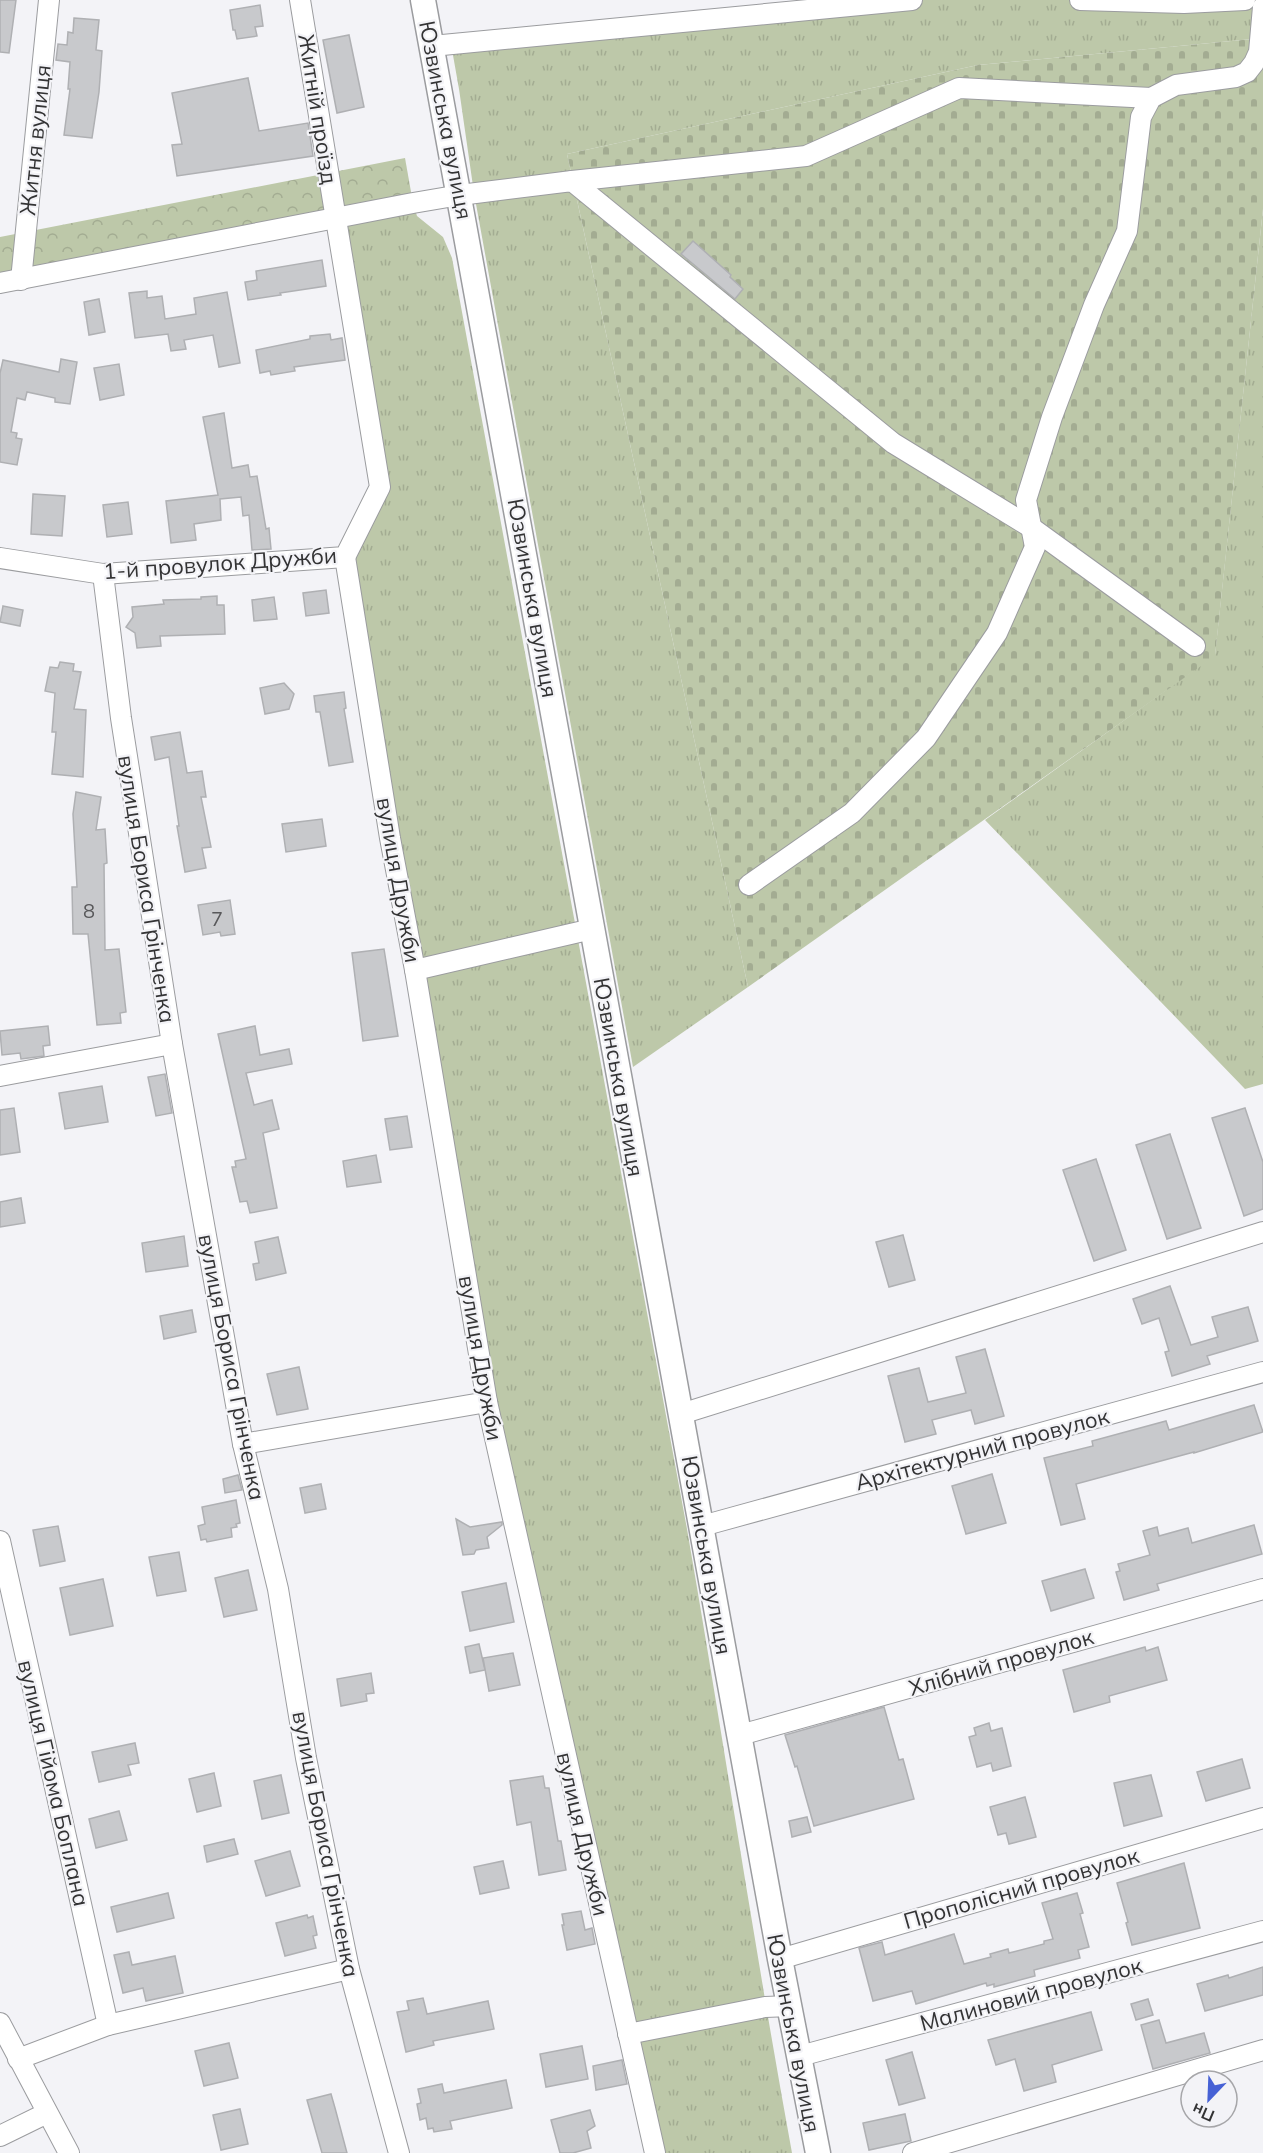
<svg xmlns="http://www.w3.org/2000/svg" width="1263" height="2153" font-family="Mulish,sans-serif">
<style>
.grass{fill:url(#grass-tufts)}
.forest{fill:url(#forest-crowns)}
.cemetery{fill:url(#cemetery-stones)}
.building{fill:#c8c9cc;stroke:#afb0b3;stroke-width:1.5}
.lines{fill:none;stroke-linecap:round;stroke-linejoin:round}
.minor-casing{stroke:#9b9c9f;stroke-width:22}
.major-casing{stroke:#9b9c9f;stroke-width:27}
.minor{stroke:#fff;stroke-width:20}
.major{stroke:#fff;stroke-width:24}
.labels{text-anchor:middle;stroke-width:4.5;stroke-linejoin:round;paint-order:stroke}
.number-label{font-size:20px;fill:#58585a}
.street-label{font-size:22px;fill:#333334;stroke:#f3f3f7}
</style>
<defs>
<pattern id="grass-tufts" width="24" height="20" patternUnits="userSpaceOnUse" patternTransform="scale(1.5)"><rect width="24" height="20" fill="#bdc8a9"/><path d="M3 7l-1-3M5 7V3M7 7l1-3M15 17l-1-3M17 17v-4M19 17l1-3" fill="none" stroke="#a3ac92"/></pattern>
<pattern id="forest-crowns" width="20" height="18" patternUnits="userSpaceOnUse" patternTransform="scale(1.5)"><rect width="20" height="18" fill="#bdc8a9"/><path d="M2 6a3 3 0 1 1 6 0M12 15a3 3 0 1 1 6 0" fill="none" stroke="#a3ac92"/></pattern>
<pattern id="cemetery-stones" width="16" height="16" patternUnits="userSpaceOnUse" patternTransform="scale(1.5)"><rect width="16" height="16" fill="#bdc8a9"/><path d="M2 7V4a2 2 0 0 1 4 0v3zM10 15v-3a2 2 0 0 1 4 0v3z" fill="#a3ac92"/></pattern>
</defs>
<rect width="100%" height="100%" fill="#f3f3f7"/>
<g class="grass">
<path d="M912 0H1263V38L978 65 567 154 748 987 633 1067 474 193 459 89 451 44Z"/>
<path d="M413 203 417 216 443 237 452 258 687 1529C723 1737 754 1945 792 2153H655L487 1402 345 557 380 487 336 219Z"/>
<path d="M1263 209V1084L1245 1089 985 820 1215 655Z"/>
</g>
<path class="forest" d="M405 158 413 203 0 283V237Z"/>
<path class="cemetery" d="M1263 38V209L1215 656 748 987 567 154 978 65Z"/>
<g class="building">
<path d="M0 0H16L9 53 0 52Z"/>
<path d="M260 5 263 26 255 27 257 36 237 39 235 30H233L230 10Z"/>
<path d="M74 18 99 20 96 50 102 51 99 92 92 138 64 135 70 89H68L70 62 56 60 58 44 67 45 68 32 73 33Z"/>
<path d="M349 35 364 107 337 113 323 40Z"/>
<path d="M248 78 259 131 308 123 313 156 177 176 172 145 182 144 172 93Z"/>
<path d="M693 241 731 275 730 277 743 289 735 299 681 254Z"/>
<path d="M322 260 326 286 280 293 281 295 248 300 245 282 257 280 256 271Z"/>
<path d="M147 291V298L162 296 165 319 196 314 194 298 227 292 240 363 219 367 213 335 184 340 186 349 171 351 168 334 135 338 129 293Z"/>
<path d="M99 299 105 332 89 335 84 302Z"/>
<path d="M330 334 331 340 342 338 345 360 294 367 295 371 271 375 270 371 260 373 256 350 310 339V336Z"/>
<path d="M61 359 77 362 70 404 55 402V398L27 392 25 400 17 398 11 432 17 433 16 438 22 439 17 465 0 462V373L3 360 59 372Z"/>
<path d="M119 364 124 395 100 400 94 368Z"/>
<path d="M224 413 232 468 248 465 250 477 257 476 266 529 269 528 271 549 252 550 249 515 243 516 241 497 220 499 221 520 194 524 196 540 171 543 166 501 218 495 203 417Z"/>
<path d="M33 494 65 496 62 536 31 534Z"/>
<path d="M128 502 132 534 107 537 103 505Z"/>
<path d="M326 590 329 613 306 616 303 593Z"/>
<path d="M217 596V605H224L225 634 160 636 161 646 137 648 135 633 126 627 133 617 132 607 164 604 163 600 201 599V597Z"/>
<path d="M274 597 277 619 254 621 252 600Z"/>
<path d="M3 606 23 610 20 626 0 622Z"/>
<path d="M60 662 74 664 73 671 81 672 74 709 86 710 83 777 52 774 56 732H52L55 693 45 691 50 667 58 668Z"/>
<path d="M284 683 294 694 289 709 265 714 260 688Z"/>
<path d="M344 692 346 708 344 709 353 762 329 766 320 712H316L314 696Z"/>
<path d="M180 732 187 773 202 771 206 797H201L211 847 202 848 206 868 185 872 177 826H179L169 757 155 760 151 737Z"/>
<path d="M76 792 101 797 96 830 105 829 107 863 104 864 105 950 119 949 126 1012 120 1013 121 1023 97 1025 88 934H73L72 887H77L73 814Z"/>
<path d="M322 819 326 846 286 852 282 824Z"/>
<path d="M230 900 235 934 221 936 220 932 203 935 198 905Z"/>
<path d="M384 949 398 1036 363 1041 352 953Z"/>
<path d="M48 1026 50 1045 43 1046 44 1056 21 1059 20 1053 2 1055 0 1031Z"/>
<path d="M255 1026 260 1055 289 1049 292 1064 246 1073 254 1105 272 1100 279 1129 263 1133 277 1208 250 1213 247 1201 240 1202 232 1167H236L235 1161 246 1159 218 1034Z"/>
<path d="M165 1074 172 1113 156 1116 148 1077Z"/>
<path d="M102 1086 108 1122 65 1129 59 1093Z"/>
<path d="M14 1108 20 1152 0 1155V1110Z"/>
<path d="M1245 1108 1263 1162V1209L1244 1216 1212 1118Z"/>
<path d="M407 1116 412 1147 390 1150 385 1119Z"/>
<path d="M1170 1134 1201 1228 1167 1239 1136 1145Z"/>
<path d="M376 1155 381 1182 347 1187 343 1161Z"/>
<path d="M1096 1159 1126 1250 1094 1261 1063 1170Z"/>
<path d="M21 1198 25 1223 0 1227V1202Z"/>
<path d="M903 1235 915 1280 889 1287 876 1242Z"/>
<path d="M184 1236 188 1266 146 1272 142 1243Z"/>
<path d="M278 1237 286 1273 256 1280 253 1264 259 1263 255 1242Z"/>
<path d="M1170 1286 1191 1345 1218 1337 1212 1317 1248 1307 1258 1341 1207 1356 1210 1364 1172 1376 1165 1352 1169 1351 1159 1318 1142 1324 1133 1299Z"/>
<path d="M192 1310 196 1332 164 1339 160 1316Z"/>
<path d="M985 1349 1004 1416 975 1424 971 1410 932 1420 936 1434 905 1442 888 1376 919 1368 928 1402 966 1393 956 1357Z"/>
<path d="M299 1367 308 1409 277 1415 267 1374Z"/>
<path d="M1254 1405 1263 1432 1194 1453V1452L1076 1484 1085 1519 1061 1525 1044 1458 1093 1446 1092 1441 1166 1421 1169 1430Z"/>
<path d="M992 1474 1006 1523 966 1534 952 1486Z"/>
<path d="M238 1475 242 1490 225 1493 223 1479Z"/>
<path d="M321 1484 326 1509 305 1513 300 1488Z"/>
<path d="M236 1500 240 1523 236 1524 237 1527 231 1528 232 1537 207 1542 206 1539 201 1540 198 1526 205 1524 202 1507Z"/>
<path d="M456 1519 470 1527 502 1522V1525L487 1537 489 1548 476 1550 474 1554 463 1555Z"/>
<path d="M1254 1525 1262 1554 1157 1584 1159 1590 1124 1600 1116 1572 1120 1571 1118 1564 1150 1555 1143 1531 1157 1527 1159 1536 1188 1528 1192 1543Z"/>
<path d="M58 1526 65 1561 40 1566 33 1530Z"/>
<path d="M179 1552 186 1591 157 1596 149 1557Z"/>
<path d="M1085 1569 1094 1598 1051 1611 1042 1581Z"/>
<path d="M248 1570 257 1610 224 1617 215 1578Z"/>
<path d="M103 1579 113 1626 70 1635 60 1588Z"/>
<path d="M506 1583 514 1622 470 1631 462 1592Z"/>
<path d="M479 1644 485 1670 470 1673 465 1647Z"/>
<path d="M1145 1647 1146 1651 1158 1647 1167 1680 1109 1696 1110 1702 1074 1712 1063 1670Z"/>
<path d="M513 1653 520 1685 489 1691 483 1658Z"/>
<path d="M371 1673 374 1693 366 1694 367 1701 341 1706 337 1679Z"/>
<path d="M884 1707 899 1760 903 1759 914 1799 814 1826 797 1766 795 1767 785 1735Z"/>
<path d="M989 1723 991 1731 1002 1728 1011 1766 993 1771 991 1763 977 1767 969 1737 976 1735 974 1728Z"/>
<path d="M135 1743 139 1763 128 1765 131 1775 99 1782 92 1752Z"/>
<path d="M1242 1759 1250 1788 1206 1801 1197 1772Z"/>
<path d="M214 1773 221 1806 197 1812 189 1779Z"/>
<path d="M281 1775 289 1813 262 1819 254 1781Z"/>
<path d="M1151 1775 1162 1816 1124 1826 1114 1783Z"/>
<path d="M543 1776 545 1788H549L558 1841H561L566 1870 539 1875 531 1822 517 1825 510 1781Z"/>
<path d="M1025 1797 1036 1837 1009 1844 1006 1833 998 1835 990 1807Z"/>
<path d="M119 1811 127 1840 96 1848 89 1819Z"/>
<path d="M807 1817 811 1832 792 1837 789 1821Z"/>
<path d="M234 1839 238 1854 207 1862 204 1846Z"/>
<path d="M290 1851 300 1886 266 1896 255 1861Z"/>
<path d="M503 1861 509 1888 480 1894 474 1867Z"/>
<path d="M1184 1863 1200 1928 1132 1945 1126 1923 1128 1922 1117 1883Z"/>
<path d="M168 1893 174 1918 117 1932 111 1907Z"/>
<path d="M1077 1893 1083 1913 1080 1914 1089 1947 1078 1950 1080 1958 1034 1970 1035 1976 994 1987V1984L987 1986 986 1983 916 2004 912 1991 873 2001 859 1948 882 1942 885 1955 954 1934 964 1964 991 1957 990 1954 1008 1949 1009 1953 1044 1944V1941L1053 1939 1042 1903Z"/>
<path d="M581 1911 585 1930 592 1928 595 1944 567 1950 562 1925H564L562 1914Z"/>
<path d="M307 1915 308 1918 313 1916 317 1935 313 1936 316 1948 285 1956 276 1923Z"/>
<path d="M129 1952 132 1965 175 1956 183 1993 146 2001 143 1988 123 1993 114 1955Z"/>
<path d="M1263 1967V1995L1205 2011 1197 1984 1228 1975 1229 1978Z"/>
<path d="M423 1998 427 2014 488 2001 494 2029 433 2041 434 2045 406 2052 397 2012 409 2010 407 2001Z"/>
<path d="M1148 1999 1153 2015 1136 2020 1131 2004Z"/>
<path d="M1091 2012 1102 2050 1052 2065 1056 2082 1024 2091 1015 2059 996 2065 988 2040Z"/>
<path d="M1159 2020 1166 2043 1204 2033 1210 2053 1153 2069 1141 2025Z"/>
<path d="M229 2043 238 2078 204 2086 195 2051Z"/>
<path d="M582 2046 588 2079 546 2087 540 2054Z"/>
<path d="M912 2052 925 2098 899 2105 886 2060Z"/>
<path d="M622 2060 627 2084 596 2090 593 2066Z"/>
<path d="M506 2080 512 2108 450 2121 452 2129 434 2132 433 2128 428 2129 426 2118 420 2120 417 2104 421 2103 418 2089 442 2084 444 2093Z"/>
<path d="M331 2094 335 2108 347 2153H322L307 2100Z"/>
<path d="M240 2109 248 2144 221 2150 213 2115Z"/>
<path d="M590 2110 595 2126 587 2131 591 2148 573 2153H560L551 2120Z"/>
<path d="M905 2114 911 2141 869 2150 863 2123Z"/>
</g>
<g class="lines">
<g class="minor-casing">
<g id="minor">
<path d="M1080 0 1184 3 1245 0"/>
<path d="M432 46 912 0"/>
<path d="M572 181 806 156 959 88 1151 98"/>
<path d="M21 280 49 0"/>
<path d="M0 283 413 203 460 195 572 181 893 443 1032 528 1195 646"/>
<path d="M345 557 390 838 415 970 487 1402 655 2153"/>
<path d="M0 558 103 574 345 557 380 487 300 0"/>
<path d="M103 574 121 718 172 1044 243 1444 278 1589 306 1758 349 1969 399 2153"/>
<path d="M749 885 852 813 926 738 997 633 1035 547 1026 500 1052 417 1094 305 1127 231 1141 117 1151 98 1176 85 1236 77 1247 72 1254 63 1259 52 1263 7"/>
<path d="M415 970 592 929"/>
<path d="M0 1076 172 1044"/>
<path d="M681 1414 1263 1232"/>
<path d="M243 1444 487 1402"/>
<path d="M702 1526 1263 1372"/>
<path d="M0 1541 108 2025"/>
<path d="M740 1735 1263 1589"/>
<path d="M780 1959 1263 1818"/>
<path d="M0 2023 69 2153"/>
<path d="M628 2034 765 2007 790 2006"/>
<path d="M800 2056 1263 1931"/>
<path d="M18 2059 108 2025 349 1969"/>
<path d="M0 2136 47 2113"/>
<path d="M913 2153 1263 2050"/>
</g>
</g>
<g class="major-casing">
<path id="major" d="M423 0 780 1959 818 2153"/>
</g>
<use href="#minor" class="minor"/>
<use href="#major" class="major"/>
</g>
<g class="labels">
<g class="number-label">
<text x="89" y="918">8</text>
<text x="217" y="926">7</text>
</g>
<g class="street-label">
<text transform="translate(318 109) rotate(81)" y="8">Житній проїзд</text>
<text transform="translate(446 120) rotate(79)" y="8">Юзвинська вулиця</text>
<text transform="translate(35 140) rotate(-84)" y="8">Житня вулиця</text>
<text transform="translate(220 563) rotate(-4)" y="8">1-й провулок Дружби</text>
<text transform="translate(533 598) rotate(80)" y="8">Юзвинська вулиця</text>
<text transform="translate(399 880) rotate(80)" y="8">вулиця Дружби</text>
<text transform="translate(147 889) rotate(81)" y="8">вулиця Бориса Грінченка</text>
<text transform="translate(619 1077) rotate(80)" y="8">Юзвинська вулиця</text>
<text transform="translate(481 1358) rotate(80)" y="8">вулиця Дружби</text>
<text transform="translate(232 1367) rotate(79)" y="8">вулиця Бориса Грінченка</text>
<text transform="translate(982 1449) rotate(-15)" y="8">Архітектурний провулок</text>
<text transform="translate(707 1555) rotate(80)" y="8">Юзвинська вулиця</text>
<text transform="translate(1001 1662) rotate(-16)" y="8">Хлібний провулок</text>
<text transform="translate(54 1783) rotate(77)" y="8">вулиця Гійома Боплана</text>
<text transform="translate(583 1834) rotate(77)" y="8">вулиця Дружби</text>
<text transform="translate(326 1844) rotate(79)" y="8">вулиця Бориса Грінченка</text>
<text transform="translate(1021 1888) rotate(-16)" y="8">Прополісний провулок</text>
<text transform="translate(1031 1994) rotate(-15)" y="8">Малиновий провулок</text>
<text transform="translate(794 2033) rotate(79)" y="8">Юзвинська вулиця</text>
</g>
</g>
<g transform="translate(1209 2099) rotate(203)"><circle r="28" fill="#f3f3f7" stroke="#a6a6a9" stroke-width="1.5"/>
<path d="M0-4.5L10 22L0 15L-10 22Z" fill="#4661d5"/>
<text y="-9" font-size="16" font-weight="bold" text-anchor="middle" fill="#333334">Пн</text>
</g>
</svg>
